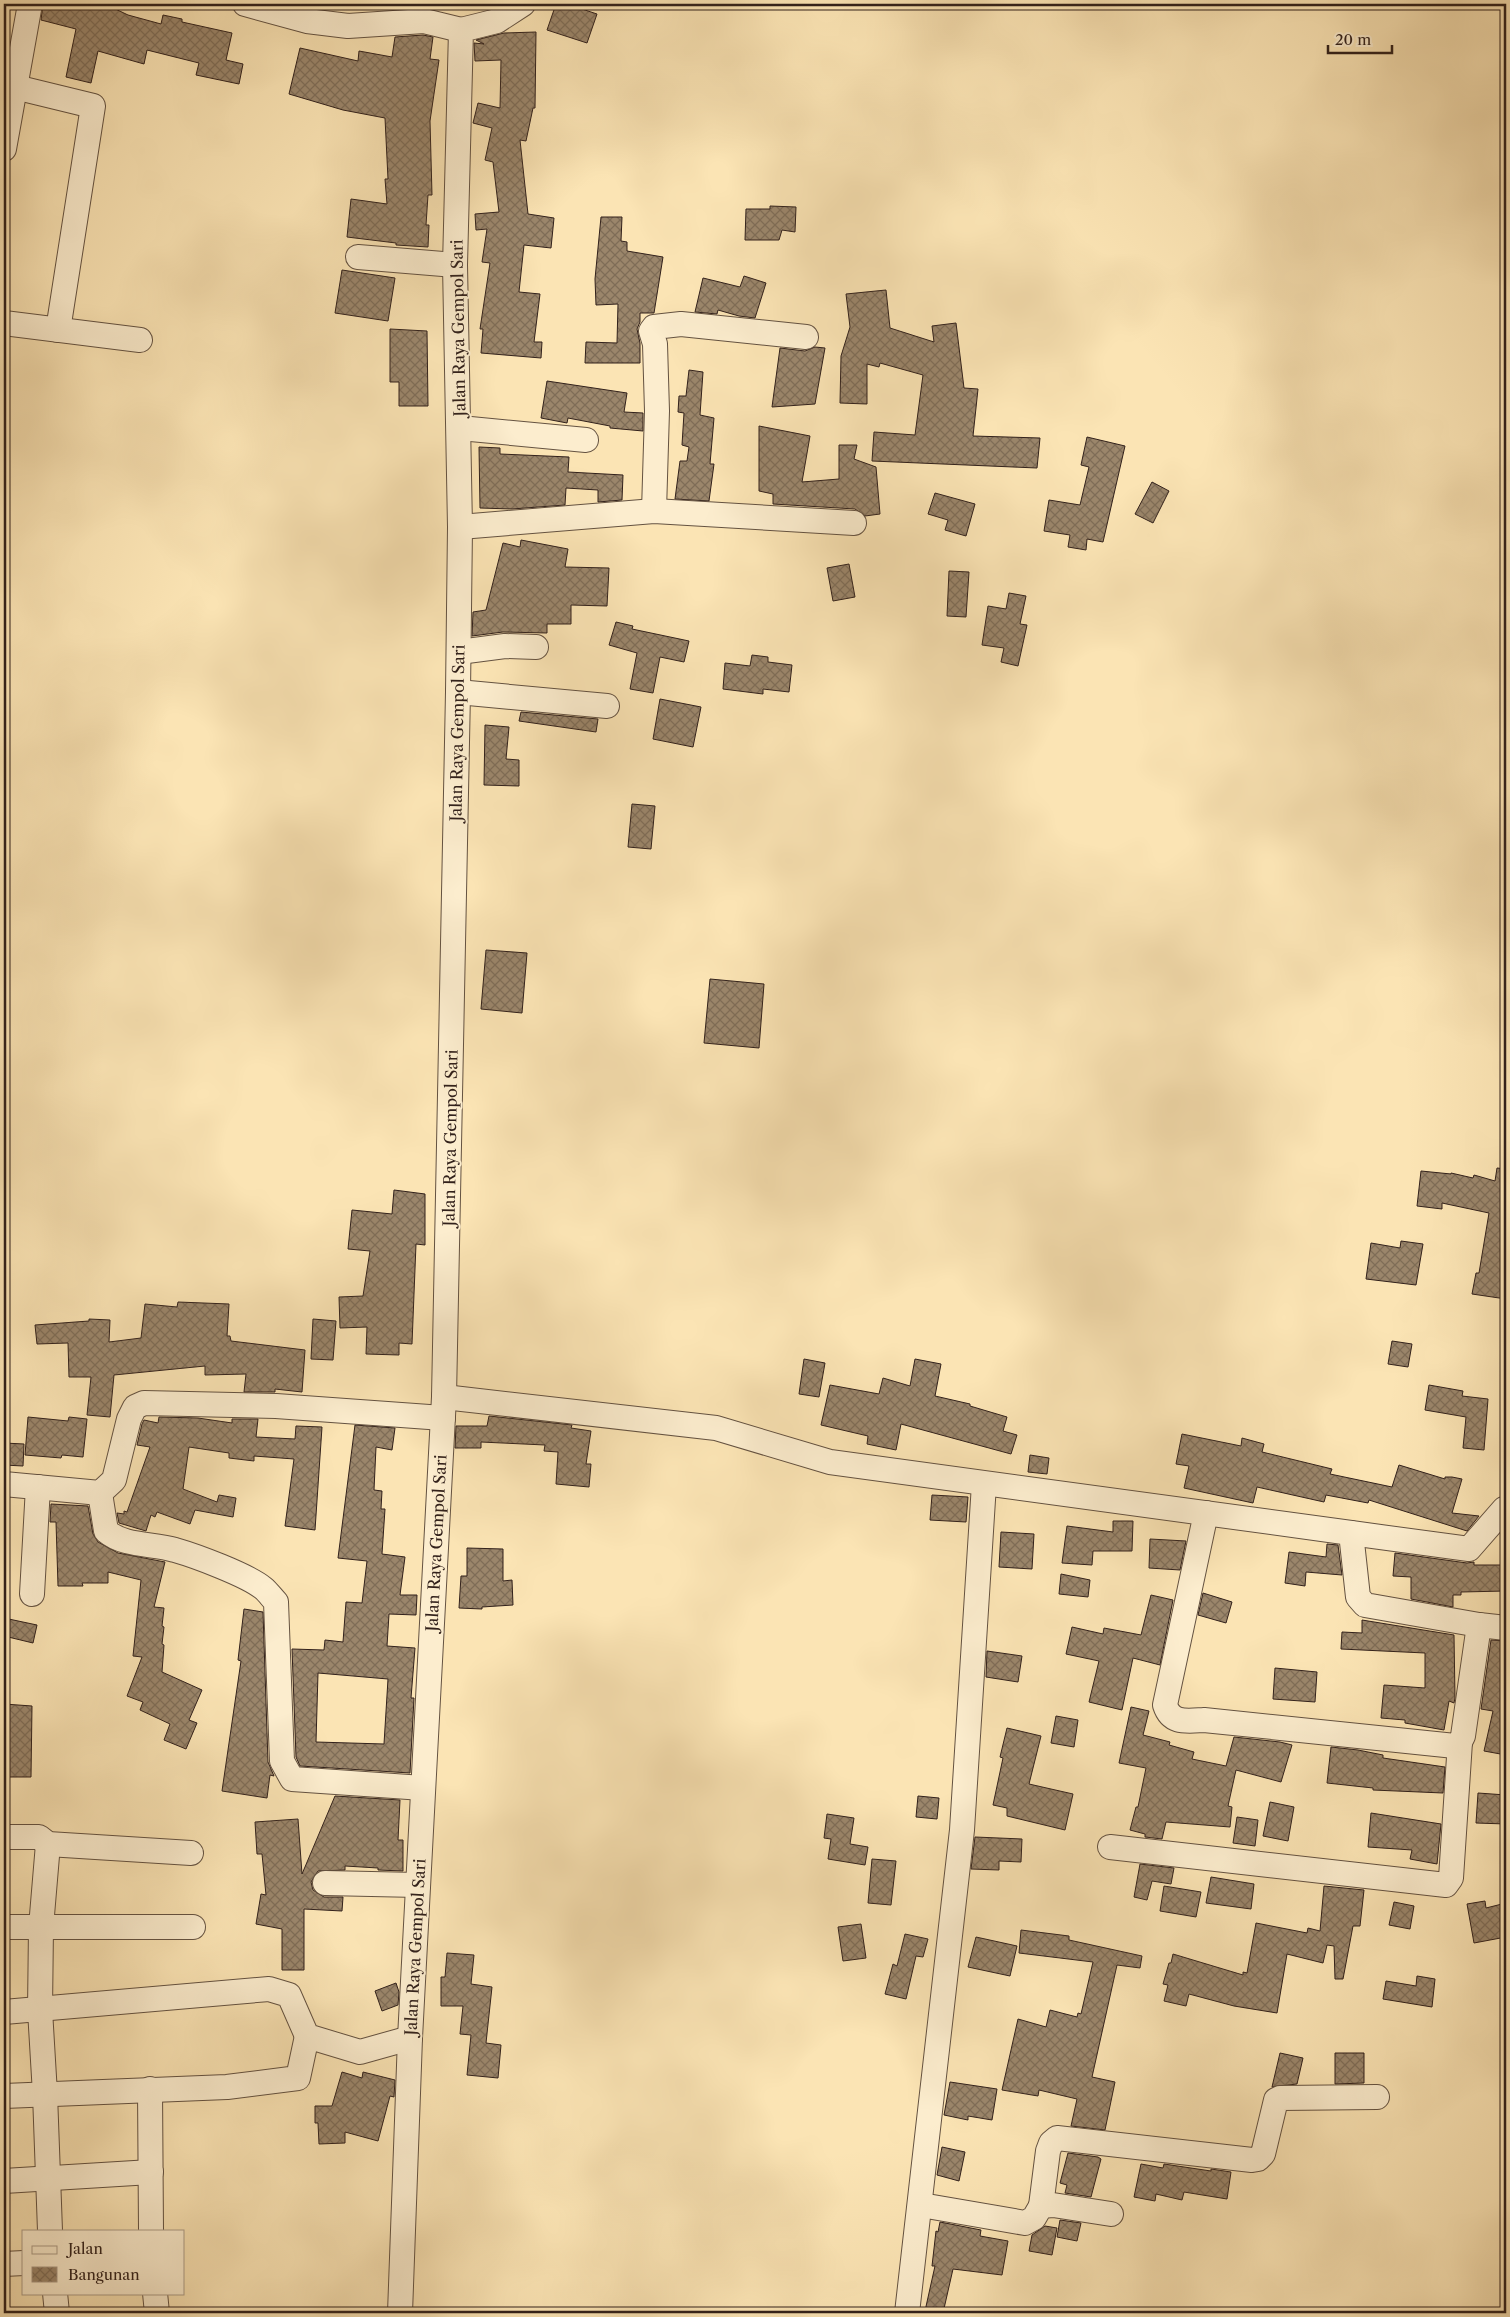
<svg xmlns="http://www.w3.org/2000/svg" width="1510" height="2317" font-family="'Libre Caslon Text',serif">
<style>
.building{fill:url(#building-cross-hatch);stroke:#32211b;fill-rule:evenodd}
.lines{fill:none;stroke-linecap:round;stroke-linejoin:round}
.street-casing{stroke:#645241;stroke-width:26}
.street{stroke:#fcedce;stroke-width:24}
.labels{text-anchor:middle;stroke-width:4;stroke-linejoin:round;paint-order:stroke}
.street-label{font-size:16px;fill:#32211b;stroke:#fcedce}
</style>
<defs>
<pattern id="building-cross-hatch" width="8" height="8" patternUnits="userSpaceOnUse" patternTransform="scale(1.25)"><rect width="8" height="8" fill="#9b866b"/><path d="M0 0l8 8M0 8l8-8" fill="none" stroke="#7f6d57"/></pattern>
</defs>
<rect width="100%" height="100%" fill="#fbe4b4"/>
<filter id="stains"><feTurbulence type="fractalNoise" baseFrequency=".004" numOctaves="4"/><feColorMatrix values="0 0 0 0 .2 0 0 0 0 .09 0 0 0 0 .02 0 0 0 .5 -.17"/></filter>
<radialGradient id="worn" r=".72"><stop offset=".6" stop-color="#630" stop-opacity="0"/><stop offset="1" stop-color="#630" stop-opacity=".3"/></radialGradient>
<g class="building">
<path d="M43 4H105L128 15 161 24 163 15 182 19V22L232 33 226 60 243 64 239 84 196 75 199 63 147 50 144 64 98 51 91 83 66 77 76 29 41 20Z"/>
<path d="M556 4H567L597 14 587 43 547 30Z"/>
<path d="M536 32 535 108H533L526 141 520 140 528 214 554 218 551 248 524 245 519 292 540 294 534 342H542L541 358 481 353 483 329H480L490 263 482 262 487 229 476 230 475 214 499 212 493 162 485 160 492 128 473 123 478 103 500 108 501 60 475 61 474 43 484 44 476 40 504 33Z"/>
<path d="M423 35 433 37 430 59 439 60 430 121 432 195H428L426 225H429L428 247 396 245V243L347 237 351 199 387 204 385 179H388L385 118 343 110 289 94 300 48 358 61 359 51 392 57 395 37Z"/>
<path d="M770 206 796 207 795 232 782 230 779 240H745L746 209H770Z"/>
<path d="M601 217H622L621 241 627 242V251L663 257 654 313H640V322L637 329 640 343V363H585L586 342 617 343 618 304 596 305 595 279Z"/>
<path d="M342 270 395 278 388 321 335 313Z"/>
<path d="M744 276 766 283 755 318 739 316 718 310 717 314 695 312 703 278 740 287Z"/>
<path d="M886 290 890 328 934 342 932 326 956 323 964 388 978 389 973 436 1040 438 1037 468 872 461 874 432 915 435 923 375 880 363 879 367 867 364V404L840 403 841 356 850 327 846 294Z"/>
<path d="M390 329 427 331 428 406H399V382H390Z"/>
<path d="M815 347 825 348 815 404 772 407 780 348 805 351Z"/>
<path d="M689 370 703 372 700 415 714 418 710 464H714L709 501 675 499 680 461H687L689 447 682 445 684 413 678 412 679 396H686Z"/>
<path d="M547 381 627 393 624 412 643 413V431L610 428V426L568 418 567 423 541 418Z"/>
<path d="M759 426 810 436 802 482 839 479V445H857L854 459 876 467 880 514 865 516 855 509 773 504V494L759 491Z"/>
<path d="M1087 437 1125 446 1103 542 1087 539 1086 550 1068 547 1070 535 1044 531 1049 500 1080 505 1089 467 1081 465Z"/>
<path d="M479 447 500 448V454L569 457 568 472 623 475 622 500 598 502V490L566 488 565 505 512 509 480 508Z"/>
<path d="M1152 482 1169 491 1153 523 1135 514Z"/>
<path d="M935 493 975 504 966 536 945 530 948 520 928 514Z"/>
<path d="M521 540 568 549 565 567 609 568 607 606 571 605V624H547V633L503 632 472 636 473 612 486 610 503 543 520 547Z"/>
<path d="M849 564 855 597 833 601 827 568Z"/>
<path d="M949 571 969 572 966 617 947 616Z"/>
<path d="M1009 593 1026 596 1020 624 1027 625 1018 666 1001 662 1004 648 982 645 988 606 1006 609Z"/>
<path d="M616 622 633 626 632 629 689 641 684 662 660 657 653 693 630 689 637 653 609 645Z"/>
<path d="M752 655 768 657V662L792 665 789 692 763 689V694L723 689 725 663 750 666Z"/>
<path d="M660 699 701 707 693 747 653 739Z"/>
<path d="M521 712 598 719 596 732 519 721Z"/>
<path d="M485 725 509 727 506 759 519 760V786L484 785Z"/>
<path d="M632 804 655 806 651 849 628 847Z"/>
<path d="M486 950 527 953 522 1013 481 1009Z"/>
<path d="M710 979 764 984 759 1048 704 1043Z"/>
<path d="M1497 1168 1506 1169V1299L1472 1294 1476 1273H1479L1489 1213 1442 1203V1209L1417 1206 1421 1171 1451 1174V1173L1473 1178 1474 1175 1495 1181Z"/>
<path d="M394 1190 425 1194V1245L416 1244 412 1344 399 1343V1355L366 1354 367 1327 340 1328 339 1297 363 1296 370 1251 348 1249 352 1210 392 1214Z"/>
<path d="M1401 1241 1423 1244 1416 1285 1366 1279 1371 1243 1400 1248Z"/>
<path d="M178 1302 229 1304 227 1336H230L231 1341 305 1350 302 1392 275 1389V1392H244L246 1374 205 1375V1366L114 1375 110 1417 87 1415 91 1377H69L68 1343 37 1344 35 1325 89 1321V1319L110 1320 109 1342 141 1338 145 1304 177 1307Z"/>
<path d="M313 1319 336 1321 333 1360 311 1359Z"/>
<path d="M1392 1341 1412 1344 1408 1367 1388 1364Z"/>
<path d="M804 1359 825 1363 819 1397 799 1394Z"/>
<path d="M915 1359 941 1364 935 1396 970 1404V1406L1007 1417 1003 1431 1017 1435 1011 1454 901 1424 896 1450 867 1444 868 1436 821 1425 830 1385 879 1394 883 1378 910 1386Z"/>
<path d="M1429 1385 1463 1391 1462 1396 1488 1399 1484 1450 1463 1448 1466 1417 1425 1410Z"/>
<path d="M489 1416 572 1425 571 1428 591 1431 586 1464H591L589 1487 556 1484 558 1452 544 1451 545 1445 481 1442V1448H455L456 1426H487Z"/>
<path d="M28 1417 68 1421 69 1417 87 1419 83 1457 62 1455 61 1458 25 1455Z"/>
<path d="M159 1417 198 1418 232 1423V1419H258L256 1437 295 1439 296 1426 322 1427 315 1530 285 1526 294 1459 254 1456V1461L229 1458V1453L189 1447 183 1489 217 1502 219 1495 236 1498 233 1517 195 1510 190 1524 157 1512 155 1517 151 1515 146 1531 119 1523 117 1513 124 1514V1511L127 1512 150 1447 137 1445 142 1424 144 1420 158 1423Z"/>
<path d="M355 1425 395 1428 392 1450 376 1447 374 1490 382 1491 381 1509H385L382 1554 405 1557 400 1595H417L416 1615 389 1614 387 1646 415 1648 411 1698H414L410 1773 300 1766 296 1757 292 1649 324 1650 325 1640 343 1642 346 1602 362 1603 367 1561 338 1558ZM318 1673 388 1679 384 1744 316 1742Z"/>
<path d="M1182 1434 1241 1446 1242 1438 1264 1444 1262 1452 1332 1469 1330 1474 1392 1487 1399 1465 1445 1479V1477H1452L1462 1479 1452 1513 1479 1516 1467 1531 1369 1500 1368 1503 1326 1495 1324 1502 1257 1487 1253 1503 1184 1488 1189 1466 1176 1464Z"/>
<path d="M4 1443 24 1444 23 1466 4 1465Z"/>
<path d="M1030 1455 1049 1458 1047 1474 1028 1472Z"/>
<path d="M932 1495 968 1497 966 1522 930 1520Z"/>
<path d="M51 1504 88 1506 93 1534 98 1542 118 1553 165 1562 154 1607 164 1608 162 1626 164 1627 162 1644 164 1645 162 1672 202 1690 189 1720 197 1723 186 1749 164 1740 170 1724 140 1710 143 1702 127 1696 142 1657 133 1656 141 1580 108 1572V1583H82L83 1586H58L56 1522H50Z"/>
<path d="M1113 1521H1133L1132 1551H1093L1092 1565 1062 1563 1067 1526 1113 1532Z"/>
<path d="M1001 1532 1034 1534 1032 1569 999 1567Z"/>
<path d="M1150 1539 1186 1541 1180 1570 1149 1568Z"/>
<path d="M1327 1544 1338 1545 1342 1575 1306 1572 1305 1586 1285 1583 1289 1552 1326 1557Z"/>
<path d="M467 1548 503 1549V1581L512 1580 513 1605 482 1607V1609L459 1608 461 1576H467Z"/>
<path d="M1395 1553 1467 1563 1474 1562V1565H1506V1591L1461 1592V1595H1453V1607L1411 1599V1577L1393 1576Z"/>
<path d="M1061 1574 1090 1580 1088 1597 1059 1594Z"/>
<path d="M1203 1593 1232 1602 1226 1623 1198 1615Z"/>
<path d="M1151 1595 1173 1600 1160 1665 1133 1658 1122 1710 1089 1702 1099 1661 1066 1654 1072 1627 1103 1634 1104 1628 1141 1635Z"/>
<path d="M244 1609 263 1612 268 1762 274 1776 270 1775 267 1798 222 1791 241 1661 238 1660Z"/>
<path d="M4 1618 37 1625 33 1643 4 1636Z"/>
<path d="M1362 1620 1454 1635 1455 1698 1454 1703 1449 1701 1444 1730 1405 1723V1720L1381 1718 1384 1685 1425 1688V1653L1341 1649 1342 1632 1362 1633Z"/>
<path d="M1491 1640 1506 1641V1755L1484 1751 1493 1711 1481 1709Z"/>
<path d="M987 1651 1022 1656 1018 1682 986 1677Z"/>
<path d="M1275 1668 1317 1672 1315 1702 1273 1699Z"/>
<path d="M4 1704 32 1706 31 1777H6V1755H4Z"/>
<path d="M1131 1707 1149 1711 1143 1735 1170 1742 1169 1745 1194 1752 1192 1759 1226 1766 1234 1737 1280 1742 1292 1745 1281 1782 1236 1770 1228 1806 1232 1807 1230 1827 1166 1822 1162 1839 1145 1837V1834L1130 1830 1136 1807H1138L1146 1768 1119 1763Z"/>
<path d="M1056 1716 1078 1720 1074 1747 1051 1743Z"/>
<path d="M1007 1728 1041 1736 1029 1784 1073 1794 1065 1830 1007 1816V1808L993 1805 1003 1758 1000 1757Z"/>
<path d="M1331 1747 1358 1750 1383 1755V1758L1445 1767 1443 1793 1373 1790V1788L1327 1783Z"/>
<path d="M1478 1793 1506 1795V1824L1476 1823Z"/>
<path d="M335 1796 400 1800 398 1840H403V1871L378 1870V1868L345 1866V1870L318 1871 311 1882 313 1890 324 1897H343L342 1911 304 1909V1970H282V1929L256 1924 261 1894 266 1895 262 1854H257L255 1822 298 1819 302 1874Z"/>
<path d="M918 1796 939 1798 937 1819 916 1817Z"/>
<path d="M1270 1802 1294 1807 1288 1841 1263 1836Z"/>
<path d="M1371 1813 1441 1824 1437 1864 1410 1859 1412 1850 1368 1847Z"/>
<path d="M827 1814 854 1818 850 1844 868 1847 865 1865 828 1859 831 1839 824 1838Z"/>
<path d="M1237 1817 1258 1820 1255 1846 1233 1843Z"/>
<path d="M975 1837 1022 1839 1021 1862 999 1861V1870L971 1869Z"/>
<path d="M872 1859 896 1861 891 1905 868 1903Z"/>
<path d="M1140 1864 1174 1868 1171 1884 1152 1881 1147 1900 1134 1897Z"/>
<path d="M1211 1877 1254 1884 1251 1909 1206 1903Z"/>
<path d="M1164 1886 1201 1892 1196 1917 1160 1911Z"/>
<path d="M1324 1886 1364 1890 1360 1926H1353L1343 1979H1335L1334 1946 1327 1945 1323 1963 1287 1954 1277 2013 1234 2006 1189 1994 1186 2006 1164 2001 1168 1985 1163 1984 1169 1963H1171L1173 1954 1243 1975V1972L1247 1973 1256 1923 1307 1933 1308 1928 1320 1931Z"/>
<path d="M1485 1901 1486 1908 1506 1903V1937L1474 1943 1467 1904Z"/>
<path d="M1394 1902 1414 1906 1410 1929 1389 1925Z"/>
<path d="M861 1924 866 1958 843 1961 838 1927Z"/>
<path d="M1021 1930 1069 1936V1940L1142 1956 1140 1968 1117 1965 1092 2077 1115 2082 1105 2130 1071 2126 1077 2099 1039 2090 1038 2096 1002 2090 1018 2019 1046 2027 1050 2010 1077 2017 1078 2013 1081 2014 1093 1962 1019 1953Z"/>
<path d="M905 1934 928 1939 923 1957 916 1956 906 1999 885 1994 893 1964 897 1966Z"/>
<path d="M976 1937 1017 1946 1010 1976 968 1967Z"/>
<path d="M447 1953 474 1955 471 1984 492 1987 486 2043 501 2045 498 2078 467 2075 471 2035 460 2034 463 2006H441V1977H445Z"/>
<path d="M1417 1976 1435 1979 1432 2007 1383 1999 1386 1981 1416 1986Z"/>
<path d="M396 1983 399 1992 398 2005 382 2011 375 1991Z"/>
<path d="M1280 2053 1303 2058 1297 2084 1272 2087Z"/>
<path d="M1335 2053H1364V2083L1335 2084Z"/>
<path d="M342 2072 362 2078 363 2072 395 2080 394 2097 390 2096 378 2141 345 2132V2143L319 2144 318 2123H315V2106H332Z"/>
<path d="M950 2082 997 2089 992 2120 968 2116V2120L944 2115Z"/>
<path d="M942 2147 965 2152 959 2181 937 2175Z"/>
<path d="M1068 2153 1098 2157 1101 2159 1091 2197 1065 2193 1067 2185 1060 2183Z"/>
<path d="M1141 2164 1163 2168 1164 2164 1211 2171V2169L1231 2172 1227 2199 1184 2192 1182 2200 1156 2194 1155 2201 1134 2197Z"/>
<path d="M1060 2220 1081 2223 1077 2241 1057 2237Z"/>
<path d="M940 2222 981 2230 980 2236 1008 2241 1002 2275 953 2269 943 2313 925 2311 935 2266H932L936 2231 938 2232Z"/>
<path d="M1045 2226 1057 2228 1052 2255 1029 2251 1032 2235Z"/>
</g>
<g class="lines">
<g class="street-casing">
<g id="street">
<path d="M245 4 307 21 348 26 424 21 461 30"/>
<path d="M15 87 93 106 58 330"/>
<path d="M4 149 30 4"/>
<path d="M358 257 455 265"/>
<path d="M4 323 140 340"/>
<path d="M460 428 586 440"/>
<path d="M654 511 657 411 655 344 651 331 654 327 681 324 806 337"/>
<path d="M460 527 654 511 854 523"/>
<path d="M459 652 505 646 536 647"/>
<path d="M458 692 607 706"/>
<path d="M444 1397 716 1428 830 1462 1351 1533 1358 1597 1365 1605 1479 1625 1506 1628"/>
<path d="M4 1484 100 1493 114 1480 129 1419 135 1407 144 1403 276 1406 443 1418"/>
<path d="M100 1493 106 1531C125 1547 153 1543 175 1550 196 1556 247 1575 263 1588 268 1592 272 1598 276 1602L282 1761 292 1779 423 1788"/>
<path d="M1206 1513 1165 1705C1171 1724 1186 1721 1204 1720L1455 1746 1460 1742 1463 1736 1479 1625"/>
<path d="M1351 1533 1469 1549 1504 1509H1506"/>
<path d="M32 1594 38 1487"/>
<path d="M4 1837H39L48 1844 191 1853"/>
<path d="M48 1844 41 1927 40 2010 45 2094 50 2231"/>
<path d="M1110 1847 1446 1885 1451 1878 1460 1742"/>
<path d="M325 1883 418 1885"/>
<path d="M4 1927H193"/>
<path d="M4 2012 269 1989 289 1995 307 2036 360 2052 410 2038"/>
<path d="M150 2089 151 2231"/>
<path d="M4 2096 227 2087 298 2078 307 2036"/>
<path d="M4 2181 151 2172"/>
<path d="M921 2205 1025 2223 1034 2218 1041 2206 1053 2205 1111 2214"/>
<path d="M1041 2206 1048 2151 1051 2143 1057 2138 1252 2160 1258 2159 1263 2154 1276 2100 1280 2098 1377 2097"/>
<path d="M4 2264 24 2263"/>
<path d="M55 2293 57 2313"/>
<path d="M155 2293 157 2313"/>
<path d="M400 2313 410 2038 444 1397 458 692 460 527 455 265 461 30 497 21 523 4"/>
<path d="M907 2313 962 1830 984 1484"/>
</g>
</g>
<use href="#street" class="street"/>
</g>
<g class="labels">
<g class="street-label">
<text transform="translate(458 328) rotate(-91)" y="6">Jalan Raya Gempol Sari</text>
<text transform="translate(457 733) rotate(-89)" y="6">Jalan Raya Gempol Sari</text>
<text transform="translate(450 1138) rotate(-89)" y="6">Jalan Raya Gempol Sari</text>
<text transform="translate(436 1543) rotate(-87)" y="6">Jalan Raya Gempol Sari</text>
<text transform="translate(415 1947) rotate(-87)" y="6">Jalan Raya Gempol Sari</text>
</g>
</g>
<rect width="1510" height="2317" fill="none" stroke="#fbe4b4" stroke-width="20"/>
<rect x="5" y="5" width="1500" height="2307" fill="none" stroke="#32211b" stroke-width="2.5"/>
<rect x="10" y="10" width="1490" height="2297" fill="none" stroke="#32211b"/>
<rect x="22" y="2230" width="162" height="65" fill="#fcedce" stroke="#ab9b86"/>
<rect x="32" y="2246" width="25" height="8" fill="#fcedce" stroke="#ab9b86"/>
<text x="68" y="2254" font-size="15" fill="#32211b">Jalan</text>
<rect x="32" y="2267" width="25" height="15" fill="url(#building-cross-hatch)" stroke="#ab9b86"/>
<text x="68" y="2280" font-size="15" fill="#32211b">Bangunan</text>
<path d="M1328 45v8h64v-8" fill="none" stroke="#32211b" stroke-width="2.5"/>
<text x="1335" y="45" font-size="15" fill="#32211b" stroke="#fcedce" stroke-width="4" paint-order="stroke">20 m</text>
<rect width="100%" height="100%" filter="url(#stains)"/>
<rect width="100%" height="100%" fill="url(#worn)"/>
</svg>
